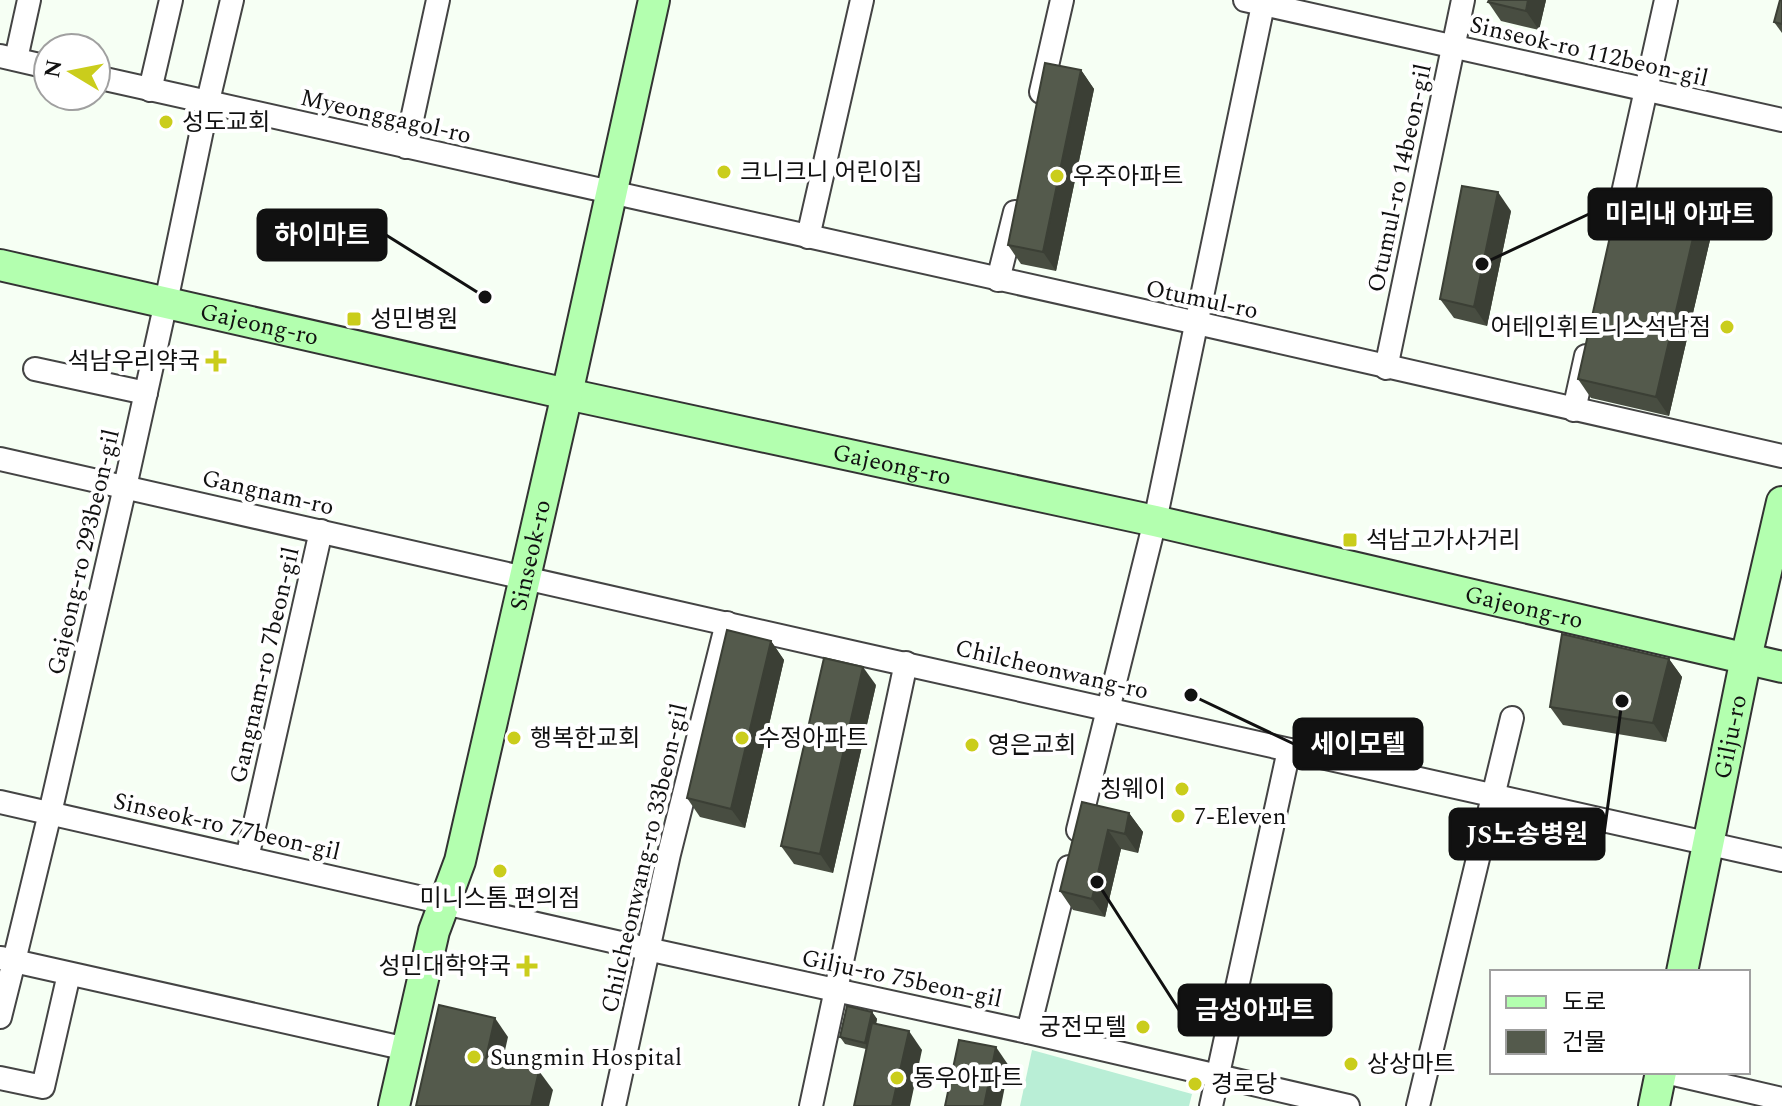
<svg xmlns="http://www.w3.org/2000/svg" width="1782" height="1106" font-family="Spectral,'Noto Sans KR',serif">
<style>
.green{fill:#b9eed6}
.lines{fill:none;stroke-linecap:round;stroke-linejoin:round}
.street-casing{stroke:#444;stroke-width:26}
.secondary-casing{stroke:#333;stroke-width:34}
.street{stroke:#fff;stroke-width:22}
.secondary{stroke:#b3ffaf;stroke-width:30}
.wall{fill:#484d41}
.shaded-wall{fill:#3b3f35}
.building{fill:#545a4c;stroke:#3b3f35;stroke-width:2}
.poi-dot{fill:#cacd1c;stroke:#fff;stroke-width:3}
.labels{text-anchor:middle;stroke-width:8;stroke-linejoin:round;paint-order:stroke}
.street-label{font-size:24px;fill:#111;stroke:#fff}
.poi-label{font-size:24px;fill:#111;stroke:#fff;text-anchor:start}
.leader{fill:none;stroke:#111;stroke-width:3}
.callout-dot{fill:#111;stroke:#fff;stroke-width:3}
.callout{fill:#111;stroke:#111;stroke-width:3}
.callout-label{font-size:26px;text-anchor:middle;font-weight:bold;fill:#fff}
</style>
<rect width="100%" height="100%" fill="#f6fff4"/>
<path class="green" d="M1032 1050 1192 1094 1189 1106H1020Z"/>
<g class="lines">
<g class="street-casing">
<g id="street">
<path d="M232 0 208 101 166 302 125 487 50 813 14 961 407 1049"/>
<path d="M1245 0 1782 120"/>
<path d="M0 56 48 67"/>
<path d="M16 59 29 0"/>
<path d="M96 77 1197 323 1782 456"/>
<path d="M150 90 171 0"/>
<path d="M1041 92 1062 0"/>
<path d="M406 147 438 0"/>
<path d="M1615 229 1666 0"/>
<path d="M808 237 862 0"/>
<path d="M998 280 1015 212"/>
<path d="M1386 368 1463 0"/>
<path d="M35 369 146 393"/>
<path d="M1574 410 1586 356"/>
<path d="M0 459 860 654 1782 860"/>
<path d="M0 802 647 949 1028 1032 1348 1106"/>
<path d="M1078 830 1155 521 1264 0"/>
<path d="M247 858 321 531"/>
<path d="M0 1017 14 961 1 958"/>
<path d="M1028 1032 1069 867"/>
<path d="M1665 1072 1782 1099"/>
<path d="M0 1078 43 1087 69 974"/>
<path d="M614 1106 669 854 727 623"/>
<path d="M811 1106 906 663"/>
<path d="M1211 1106 1289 750"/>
<path d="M1418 1106 1512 718"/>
</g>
</g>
<g class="secondary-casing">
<g id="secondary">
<path id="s1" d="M0 265 567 394 1155 521 1782 667"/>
<path id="s2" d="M1682 972 1746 658 1782 502"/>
<path id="s3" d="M394 1106 434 931 460 861 567 394 654 0"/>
<path d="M1654 1106 1661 1072"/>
</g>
</g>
<use href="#street" class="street"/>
<use href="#secondary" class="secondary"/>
</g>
<g class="wall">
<path d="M1489 0H1546L1539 30 1501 21 1488 2Z"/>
<path d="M1782 0V33L1774 22Z"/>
<path d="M1081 70 1094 89 1056 271 1021 264 1008 245Z"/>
<path d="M1511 211 1487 326 1454 318 1440 299Z"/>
<path d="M1697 221 1710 240 1669 416 1591 398 1578 379Z"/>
<path d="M771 641 784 660 745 828 700 817 687 798Z"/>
<path d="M1669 659 1682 677 1666 742 1563 725 1550 707Z"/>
<path d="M876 685 833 873 794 864 781 846Z"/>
<path d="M1082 802 1129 813 1143 832 1138 853 1121 849 1105 917 1073 910 1060 891Z"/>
<path d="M872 1012 877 1019 876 1024 922 1050 866 1049 845 1044 840 1037Z"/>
</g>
<g class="shaded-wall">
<path d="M1528 0H1546L1539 30 1526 11Z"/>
<path d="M1081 70 1094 89 1056 271 1043 252Z"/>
<path d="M1498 192 1511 211 1487 326 1474 307Z"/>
<path d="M1697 221 1710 240 1669 416 1656 397Z"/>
<path d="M771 641 784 660 745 828 731 809Z"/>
<path d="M1669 659 1682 677 1666 742 1653 723Z"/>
<path d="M863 667 876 685 833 873 820 854Z"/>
<path d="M1129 813 1143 832 1138 853 1125 834Z"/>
<path d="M1108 830 1121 849 1105 917 1092 899Z"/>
<path d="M872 1012 877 1019 870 1050 865 1043Z"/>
<path d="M495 1018 508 1037 499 1077 486 1058Z"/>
<path d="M909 1031 922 1050 910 1106H892Z"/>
<path d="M996 1047 1009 1066 1001 1106H984Z"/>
<path d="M539 1071 553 1090 549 1106H531Z"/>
</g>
<g class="building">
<path d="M1489 0H1528L1526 11 1488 2Z"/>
<path d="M1780 0H1782V24L1774 22Z"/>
<path d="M1045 63 1081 70 1043 252 1008 245Z"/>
<path d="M1462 186 1498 192 1474 307 1440 299Z"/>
<path d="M1618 201 1697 221 1656 397 1578 379Z"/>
<path d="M727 630 771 641 731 809 687 798Z"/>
<path d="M1562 634 1669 659 1653 723 1550 707Z"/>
<path d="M824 658 863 667 820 854 781 846Z"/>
<path d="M1082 802 1129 813 1125 834 1108 830 1092 899 1060 891Z"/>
<path d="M439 1005 495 1018 486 1058 539 1071 531 1106H416Z"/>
<path d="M847 1006 872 1012 865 1043 840 1037Z"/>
<path d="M872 1023 909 1031 892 1106H854Z"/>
<path d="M959 1040 996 1047 984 1106H945Z"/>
</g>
<g class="poi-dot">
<circle cx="166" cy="122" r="8"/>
<circle cx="724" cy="172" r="8"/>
<circle cx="1057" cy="176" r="8"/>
<rect x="346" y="311" width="16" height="16" rx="4"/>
<circle cx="1727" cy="327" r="8"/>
<path d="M212 349h8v8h8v8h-8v8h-8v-8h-8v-8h8z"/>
<rect x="1342" y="532" width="16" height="16" rx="4"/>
<circle cx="514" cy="738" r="8"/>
<circle cx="742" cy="738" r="8"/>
<circle cx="972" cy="745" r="8"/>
<circle cx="1182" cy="789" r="8"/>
<circle cx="1178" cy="816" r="8"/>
<circle cx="500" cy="871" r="8"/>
<path d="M523 954h8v8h8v8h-8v8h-8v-8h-8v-8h8z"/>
<circle cx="1143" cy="1027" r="8"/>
<circle cx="474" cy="1057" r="8"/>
<circle cx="1351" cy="1064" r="8"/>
<circle cx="897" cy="1078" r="8"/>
<circle cx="1195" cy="1084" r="8"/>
</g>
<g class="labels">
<g class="street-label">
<text transform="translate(1589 51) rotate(13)" y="8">Sinseok-ro 112beon-gil</text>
<text transform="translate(386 116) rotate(13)" y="8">Myeonggagol-ro</text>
<text transform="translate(1399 178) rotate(-78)" y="8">Otumul-ro 14beon-gil</text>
<text transform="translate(1202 299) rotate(12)" y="8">Otumul-ro</text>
<text dy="8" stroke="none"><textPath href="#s1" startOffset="266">Gajeong-ro</textPath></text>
<text dy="8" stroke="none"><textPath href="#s1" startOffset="914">Gajeong-ro</textPath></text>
<text transform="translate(268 492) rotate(13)" y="8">Gangnam-ro</text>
<text transform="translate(83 552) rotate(-77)" y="8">Gajeong-ro 293beon-gil</text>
<text dy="8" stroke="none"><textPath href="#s3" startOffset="568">Sinseok-ro</textPath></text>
<text dy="8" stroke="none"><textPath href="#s1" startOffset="1562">Gajeong-ro</textPath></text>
<text transform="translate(264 665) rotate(-77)" y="8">Gangnam-ro 7beon-gil</text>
<text transform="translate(1052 669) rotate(13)" y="8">Chilcheonwang-ro</text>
<text dy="8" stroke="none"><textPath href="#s2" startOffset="240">Gilju-ro</textPath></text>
<text transform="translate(227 826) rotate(13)" y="8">Sinseok-ro 77beon-gil</text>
<text transform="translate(644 858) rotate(-77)" y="8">Chilcheonwang-ro 33beon-gil</text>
<text transform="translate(902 978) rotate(12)" y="8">Gilju-ro 75beon-gil</text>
</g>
<g class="poi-label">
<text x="182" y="130">성도교회</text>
<text x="740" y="180">크니크니 어린이집</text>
<text x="1073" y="184">우주아파트</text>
<text x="370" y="327">성민병원</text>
<text x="1711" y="335" text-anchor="end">어테인휘트니스석남점</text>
<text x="200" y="369" text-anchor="end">석남우리약국</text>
<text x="1366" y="548">석남고가사거리</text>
<text x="530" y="746">행복한교회</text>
<text x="758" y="746">수정아파트</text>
<text x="988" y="753">영은교회</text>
<text x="1166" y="797" text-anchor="end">칭웨이</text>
<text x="1194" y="824">7-Eleven</text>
<text x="500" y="906" text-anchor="middle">미니스톰 편의점</text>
<text x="511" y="974" text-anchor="end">성민대학약국</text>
<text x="1127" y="1035" text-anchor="end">궁전모텔</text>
<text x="490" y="1065">Sungmin Hospital</text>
<text x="1367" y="1072">상상마트</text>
<text x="913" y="1086">동우아파트</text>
<text x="1211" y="1092">경로당</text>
</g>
</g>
<path class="leader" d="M1482 264L1589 214M485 297L386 235M1191 695L1294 744M1622 701L1604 834M1097 882L1179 1010"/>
<g class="callout-dot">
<circle cx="1482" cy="264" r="8"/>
<circle cx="485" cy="297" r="8"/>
<circle cx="1191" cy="695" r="8"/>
<circle cx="1622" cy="701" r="8"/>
<circle cx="1097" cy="882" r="8"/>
</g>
<g class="callout">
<rect x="1589" y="189" width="182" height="50" rx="8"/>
<rect x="258" y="210" width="128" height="50" rx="8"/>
<rect x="1294" y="719" width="128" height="50" rx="8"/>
<rect x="1450" y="809" width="154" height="50" rx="8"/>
<rect x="1179" y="985" width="152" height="50" rx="8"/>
</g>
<g class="callout-label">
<text x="1680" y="223">미리내 아파트</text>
<text x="322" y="244">하이마트</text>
<text x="1358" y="753">세이모텔</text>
<text x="1527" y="843">JS노송병원</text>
<text x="1255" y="1019">금성아파트</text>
</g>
<rect x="1490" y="970" width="260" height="104" fill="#ffffff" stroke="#a0a0a0" stroke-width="2"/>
<rect x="1506" y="996" width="40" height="12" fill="#b3ffaf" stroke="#a0a0a0" stroke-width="2"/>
<text x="1562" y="1010" font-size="24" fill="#111111">도로</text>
<rect x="1506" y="1030" width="40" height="24" fill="#545a4c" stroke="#a0a0a0" stroke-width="2"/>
<text x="1562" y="1050" font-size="24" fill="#111111">건물</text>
<g transform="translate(72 72) rotate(280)"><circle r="38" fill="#ffffff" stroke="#a0a0a0" stroke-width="2"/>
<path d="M0-6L14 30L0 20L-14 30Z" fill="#cacd1c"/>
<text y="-12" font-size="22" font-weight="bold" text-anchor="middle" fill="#111111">N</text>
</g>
</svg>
